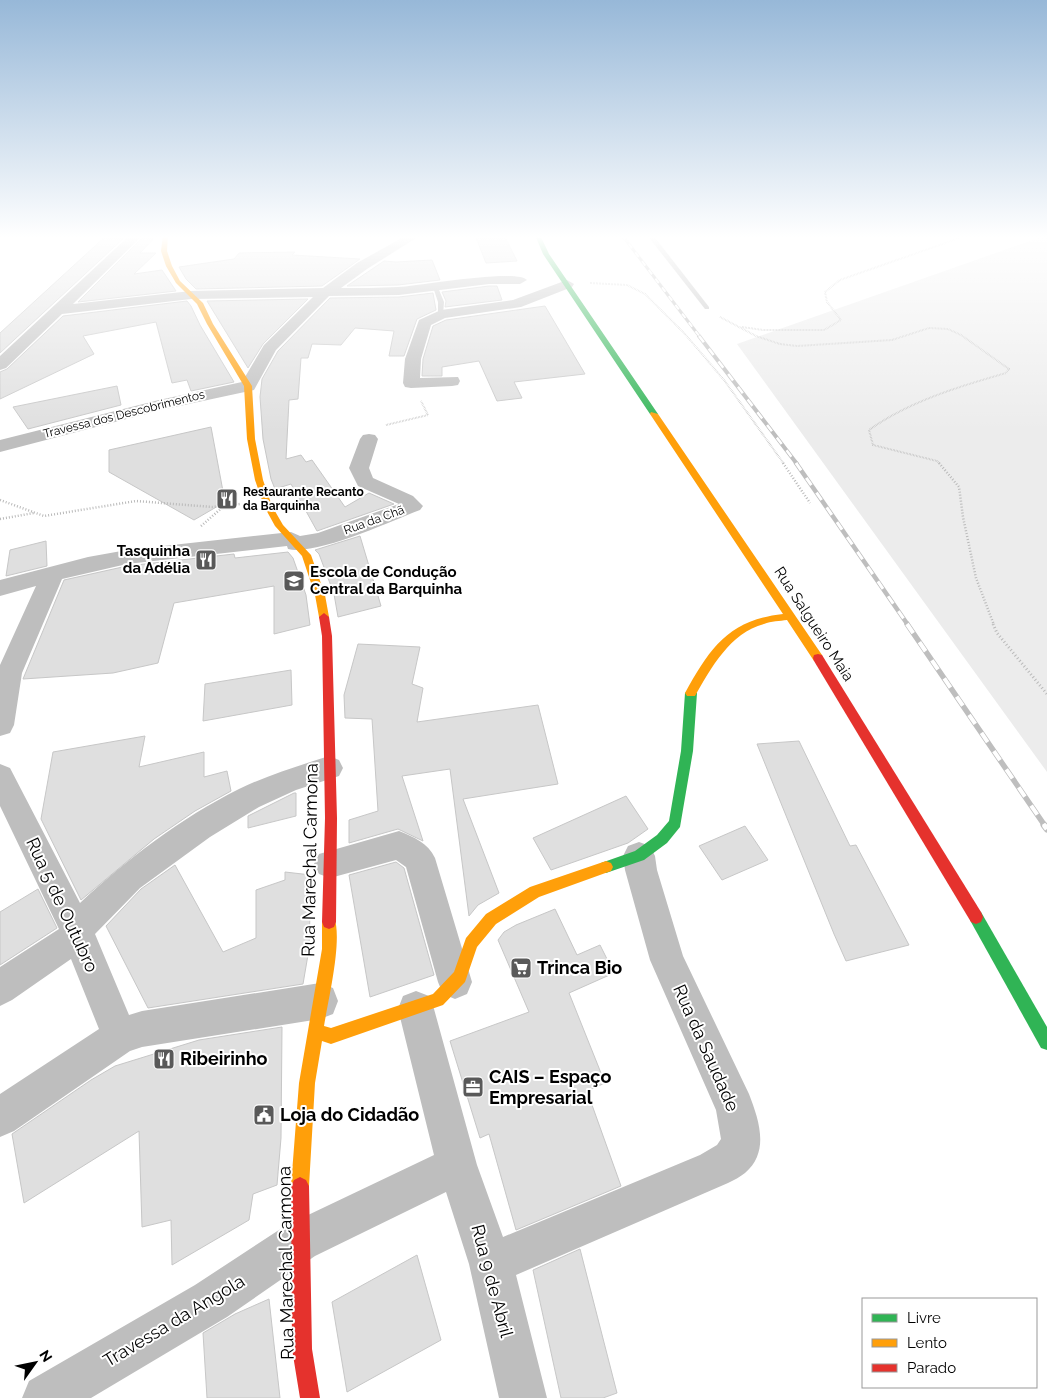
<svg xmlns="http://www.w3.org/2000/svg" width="1047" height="1398" font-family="Raleway,sans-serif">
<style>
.green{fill:#ececec}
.building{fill:#dfdfdf;stroke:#c7c7c7}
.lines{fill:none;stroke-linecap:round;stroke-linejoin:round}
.path-far2{stroke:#b9b9b9;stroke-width:2;stroke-dasharray:0.5 1;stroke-linecap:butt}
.path-far1{stroke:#b9b9b9;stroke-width:2.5;stroke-dasharray:1 2;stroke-linecap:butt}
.path{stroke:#b9b9b9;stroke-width:3;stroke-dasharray:1 2.5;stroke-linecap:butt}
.lane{fill:#bebebe;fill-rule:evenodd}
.street{fill:#bebebe;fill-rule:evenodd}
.fast{fill:#30b455;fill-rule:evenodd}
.slow{fill:#ff9f0a;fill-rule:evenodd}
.jam{fill:#e5322d;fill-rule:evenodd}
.rail-far4-casing{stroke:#bebebe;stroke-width:3}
.rail-far3-casing{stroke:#bebebe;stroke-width:4}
.rail-far2-casing{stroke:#bebebe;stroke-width:4.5}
.rail-far1-casing{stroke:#bebebe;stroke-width:5.5}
.rail-casing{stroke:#bebebe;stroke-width:7}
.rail-far4{stroke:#fff;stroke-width:2;stroke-dasharray:5.5;stroke-linecap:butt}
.rail-far3{stroke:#fff;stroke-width:2.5;stroke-dasharray:8;stroke-linecap:butt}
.rail-far2{stroke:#fff;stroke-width:3;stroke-dasharray:9;stroke-linecap:butt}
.rail-far1{stroke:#fff;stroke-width:4;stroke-dasharray:11;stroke-linecap:butt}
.rail{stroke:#fff;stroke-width:5;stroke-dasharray:14;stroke-linecap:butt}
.labels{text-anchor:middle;stroke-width:4;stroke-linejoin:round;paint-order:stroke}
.far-street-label{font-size:12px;fill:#000;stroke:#fff}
.far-poi-label{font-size:12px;font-weight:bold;fill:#000;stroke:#fff;text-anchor:start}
.poi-label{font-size:15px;font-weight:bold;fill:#000;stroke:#fff;text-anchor:end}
.street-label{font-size:15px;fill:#000;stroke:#fff}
.near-street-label{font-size:18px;fill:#000;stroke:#fff}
.near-poi-label{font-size:18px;font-weight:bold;fill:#000;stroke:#fff;text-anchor:start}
</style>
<rect width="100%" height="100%" fill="#fff"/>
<path class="green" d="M1047 235V772L737 344Z"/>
<g class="building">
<path d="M107 235H127L0 353V333Z"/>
<path d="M145 235H157L140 253H156L134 274 162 270 176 291 78 302Z"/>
<path d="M475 235H504L517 261 486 263Z"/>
<path d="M295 252 292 255 360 259 322 286 196 289 186 279 179 267 234 259 239 253Z"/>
<path d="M432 260 440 280 398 285 347 286 384 261 396 262Z"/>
<path d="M489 286H497L502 300 445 307 446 301 442 292Z"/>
<path d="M433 293 436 310 417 319 404 356H389L394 331 355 328 341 345 312 344 308 358H301L298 399 289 400 286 459 301 455 306 462 312 460 345 507 369 493 394 504 317 531 291 484 275 489 271 479 263 439 260 397 262 379 278 351 330 298 399 297Z"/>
<path d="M308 299 263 344 248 368 207 301Z"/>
<path d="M187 301 191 306 200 325 234 382 191 391 187 380 172 383 156 322 83 336 94 354 0 399V372L7 369 63 316Z"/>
<path d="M545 306 585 374 514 382 522 398 497 401 479 361 442 367V376H422L423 359 433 326 446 320Z"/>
<path d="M117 386 121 405 28 429 13 407Z"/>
<path d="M211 427 225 502 194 520 109 472V450Z"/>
<path d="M360 536 381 606 338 617 334 594 319 554 315 550Z"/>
<path d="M46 541 47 566 6 576 10 550Z"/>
<path d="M288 552 293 558 306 595 310 625 274 634V586L174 603 158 663 113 673 23 679 64 580 127 566 234 554 235 558Z"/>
<path d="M358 644 420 647 412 684 423 688 417 722 538 705 558 784 463 799 499 893 478 905 469 916 450 769 402 776 423 841 398 829 349 843V820L378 811 372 719 345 718 344 695Z"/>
<path d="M291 670 292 705 203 721 205 684Z"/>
<path d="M145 736 139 767 204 752V777L227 771 231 791 195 811 154 839 81 900 41 819 53 752Z"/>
<path d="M799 741 850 846 856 845 909 945 846 961 834 934 757 744Z"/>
<path d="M294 793H296V816L248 828V816Z"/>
<path d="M626 796 648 829 628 843 551 870 533 838Z"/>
<path d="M745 826 768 860 722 880 699 846Z"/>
<path d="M396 862 404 868 434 975 370 997 349 875Z"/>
<path d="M175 865 223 952 256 938V890L285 880V872L311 875 309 949 303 984 148 1008 106 926 141 889Z"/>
<path d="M38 889 57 928 0 965V912Z"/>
<path d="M555 909 577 955 600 945 614 973 569 993 605 1083 587 1091 621 1186 516 1230 489 1134 480 1138 450 1041 529 1012 498 940 504 932 516 925Z"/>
<path d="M282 1027 281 1138 277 1185 253 1194 249 1220 172 1265 171 1220 142 1227 139 1131 24 1203 12 1134 91 1080 115 1066 199 1040Z"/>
<path d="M580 1249 617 1393 603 1398H561L533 1270Z"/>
<path d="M417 1255 441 1340 347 1392 332 1302Z"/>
<path d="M269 1299 280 1398H207L203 1333 235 1314Z"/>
</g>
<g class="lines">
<g class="path-far2">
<path d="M0 237 6 235"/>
<path d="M590 283 627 285 645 294 685 334 724 380 784 464"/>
<path d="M720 317 756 336 780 344 797 346 892 340 929 328 948 329 961 335 1009 369 1006 373C958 387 910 401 869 430L873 445 937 461 940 464"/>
<path d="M742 327 763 330H824L841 320 827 302 825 292 840 280 968 235"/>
<path d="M386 425 428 415 421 401"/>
</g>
<g class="path-far1">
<path d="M783 463 810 503"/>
<path d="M939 463 959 487 963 517 976 578 994 625"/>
<path d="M0 500 44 516 136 501 212 507 240 504"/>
<path d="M0 519 34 513"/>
<path d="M201 526 224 506"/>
</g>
<path class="path" d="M993 624 997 633 1047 694"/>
<g class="lane">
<path d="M647 235H653L709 307V309H705Z"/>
<path d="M432 284 437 285 444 302 443 315 438 314V302Z"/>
</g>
<g class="street">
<path d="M130 235H143L73 304 191 291 323 288 357 263 407 235H421L367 269 341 288C360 288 379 288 398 287 418 286 517 268 527 280L520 284H489L399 295 329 296 276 350 254 390 161 410 0 452V440L159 400 242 382 264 345 313 297 191 299 62 314 6 368 0 370V356Z"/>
<path d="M567 280 574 284 572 287 521 307 445 318 431 325 421 359 420 378 458 377 460 381 458 385 452 386 411 388 405 387 403 383 405 359 419 320 441 310 513 300Z"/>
<path d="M369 434 375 435 378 439 369 468 373 478 413 496 423 506 420 510C391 521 316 556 288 549L287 546 127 564 62 579 22 673 14 725 10 733 0 736V665L36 586 0 596V580L88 557 127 550 291 532 300 536 318 533 399 504 358 486 349 468 360 439 363 435Z"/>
<path d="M329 756 339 760 343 768 339 776 296 790 259 807 210 837 140 888 95 934 129 1015 142 1011 320 983 333 988 338 1001 333 1014 320 1019 142 1047 130 1051 14 1131 0 1137V1094L99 1029 71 959 12 1000 0 1006V967L59 929 0 806V764L10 768 80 903C127 859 181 818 239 789 268 775 298 766 329 756Z"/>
<path d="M399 831C414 837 428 843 435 858L472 982 467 994 455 999 443 994 438 982 406 867 396 860 330 878 319 874 314 864 319 854Z"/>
<path d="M639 842 650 846 655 856 657 870 683 956 749 1094C759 1120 770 1152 745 1173 740 1177 734 1180 728 1183L516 1275 547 1398H499L469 1264 446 1192 315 1256 227 1317 91 1398H22L29 1381 195 1285 285 1226 434 1155 398 1009 403 996 416 991 429 996 434 1009 477 1165 503 1237 700 1155 717 1145 721 1139 716 1110 650 960 625 870 623 856 628 846Z"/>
</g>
<g class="fast">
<path d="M535 235H540L549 254 658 414 657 416 650 414 543 254Z"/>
<path d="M691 689 697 693 693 751 680 827 667 843 644 860 606 873 601 871 599 867 601 863 635 851 657 835 669 821 681 751 685 693Z"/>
<path d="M976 910 981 912 1047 1027V1050L1041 1048 971 922 969 917 971 912Z"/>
</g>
<g class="slow">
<path d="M163 235H168L167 251 172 266 180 281 203 303 213 324 252 386 255 439 263 480 272 506 283 525 311 555 325 595 329 617 328 619H320L319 617 315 595 302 556 275 526 264 506 255 480 247 439 244 386 207 324 197 304 176 283 166 266 161 251Z"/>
<path d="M651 412 658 414 822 655 823 658 822 661H814L787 620C780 621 771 621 764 624 730 633 711 668 695 696H687L685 693C710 648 729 620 783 614L650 414Z"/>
<path d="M606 861 611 863 613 867 611 871 539 897 496 924 477 947 465 982 443 1005 331 1044 322 1041 315 1083 309 1186 306 1192 300 1195 294 1192 291 1186 299 1083 322 949V922L324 917 329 915 334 917C343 939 328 1001 324 1026L331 1028 433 994 454 972 466 938 486 914 530 887Z"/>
</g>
<g class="jam">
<path d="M324 613 329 617 332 636 337 818 336 922 334 927 329 929 324 927 322 922 325 818 322 636 319 617Z"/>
<path d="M818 654 822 655 981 912 983 917 981 922 976 924 971 922 814 661 813 658 814 655Z"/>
<path d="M300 1177 306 1180 309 1186 312 1349 320 1398H300L292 1349 291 1186 294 1180Z"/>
</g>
<g class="rail-far4-casing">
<path id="rail-far4" d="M622 235 700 337"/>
</g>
<g class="rail-far3-casing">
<path id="rail-far3" d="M699 336 797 464"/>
</g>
<g class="rail-far2-casing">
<path id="rail-far2" d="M796 463 908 625"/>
</g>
<g class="rail-far1-casing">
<path id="rail-far1" d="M907 624 1045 826"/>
</g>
<g class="rail-casing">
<path id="rail" d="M1044 825 1047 829"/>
</g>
<use href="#rail-far4" class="rail-far4"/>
<use href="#rail-far3" class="rail-far3"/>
<use href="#rail-far2" class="rail-far2"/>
<use href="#rail-far1" class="rail-far1"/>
<use href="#rail" class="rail"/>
</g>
<linearGradient id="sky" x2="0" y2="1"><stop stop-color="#97b8d8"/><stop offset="0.55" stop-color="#fff"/><stop offset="1" stop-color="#fff" stop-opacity="0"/></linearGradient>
<rect width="1047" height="431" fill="url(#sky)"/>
<defs>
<g id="restaurant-square" transform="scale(1.125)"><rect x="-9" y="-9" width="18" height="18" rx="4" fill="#595959" stroke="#fff"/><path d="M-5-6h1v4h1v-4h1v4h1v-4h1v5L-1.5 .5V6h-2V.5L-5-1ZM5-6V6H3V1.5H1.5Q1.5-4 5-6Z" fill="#fff"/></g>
<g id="school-square" transform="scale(1.125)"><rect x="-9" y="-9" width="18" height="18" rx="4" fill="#595959" stroke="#fff"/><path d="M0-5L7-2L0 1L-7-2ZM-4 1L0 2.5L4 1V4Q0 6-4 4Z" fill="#fff"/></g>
<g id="supermarket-square" transform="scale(1.125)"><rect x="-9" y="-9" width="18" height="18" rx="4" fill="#595959" stroke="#fff"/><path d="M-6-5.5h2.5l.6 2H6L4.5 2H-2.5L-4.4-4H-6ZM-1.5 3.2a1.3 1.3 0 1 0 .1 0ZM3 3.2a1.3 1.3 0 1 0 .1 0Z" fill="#fff"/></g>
<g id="office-square" transform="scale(1.125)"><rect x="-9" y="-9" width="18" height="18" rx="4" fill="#595959" stroke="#fff"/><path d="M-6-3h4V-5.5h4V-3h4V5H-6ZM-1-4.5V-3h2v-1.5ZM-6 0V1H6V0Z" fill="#fff"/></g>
<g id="civic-square" transform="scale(1.125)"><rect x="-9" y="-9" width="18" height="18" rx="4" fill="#595959" stroke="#fff"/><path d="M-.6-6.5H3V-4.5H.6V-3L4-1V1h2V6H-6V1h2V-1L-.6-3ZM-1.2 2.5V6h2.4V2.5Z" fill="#fff"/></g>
</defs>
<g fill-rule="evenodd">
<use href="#restaurant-square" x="227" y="499"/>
<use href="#restaurant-square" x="206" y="560"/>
<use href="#school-square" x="294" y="581"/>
<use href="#supermarket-square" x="521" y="968"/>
<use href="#restaurant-square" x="164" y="1059"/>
<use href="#office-square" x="473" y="1087"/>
<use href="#civic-square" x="264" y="1115"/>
</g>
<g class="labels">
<g class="far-street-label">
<text transform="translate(124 414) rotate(-14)" y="4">Travessa dos Descobrimentos</text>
<text transform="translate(374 520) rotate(-20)" y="4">Rua da Chã</text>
</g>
<g class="far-poi-label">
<text x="243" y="496">Restaurante Recanto<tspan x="243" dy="14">da Barquinha</tspan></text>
</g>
<g class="poi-label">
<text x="190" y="556">Tasquinha<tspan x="190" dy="17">da Adélia</tspan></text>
<text x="310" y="577" text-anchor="start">Escola de Condução<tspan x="310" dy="17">Central da Barquinha</tspan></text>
</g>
<g class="street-label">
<text transform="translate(814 624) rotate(57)" y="5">Rua Salgueiro Maia</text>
</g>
<g class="near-street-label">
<text transform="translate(310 860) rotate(-89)" y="6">Rua Marechal Carmona</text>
<text transform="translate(62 905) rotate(65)" y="6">Rua 5 de Outubro</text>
<text transform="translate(706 1048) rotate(66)" y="6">Rua da Saudade</text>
<text transform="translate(286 1263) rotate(-91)" y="6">Rua Marechal Carmona</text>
<text transform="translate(492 1281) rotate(75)" y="6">Rua 9 de Abril</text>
<text transform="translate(174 1321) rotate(-31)" y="6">Travessa da Angola</text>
</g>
<g class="near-poi-label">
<text x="537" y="974">Trinca Bio</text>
<text x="180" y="1065">Ribeirinho</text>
<text x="489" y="1083">CAIS – Espaço<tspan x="489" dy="21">Empresarial</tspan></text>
<text x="280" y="1121">Loja do Cidadão</text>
</g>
</g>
<rect x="862" y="1298" width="175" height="90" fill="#ffffff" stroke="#999999"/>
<rect x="872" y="1314" width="25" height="8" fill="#30b455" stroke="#999999"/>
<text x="907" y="1323" font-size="15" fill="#000000">Livre</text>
<rect x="872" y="1339" width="25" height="8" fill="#ff9f0a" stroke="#999999"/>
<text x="907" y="1348" font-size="15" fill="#000000">Lento</text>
<rect x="872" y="1364" width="25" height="8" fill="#e5322d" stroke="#999999"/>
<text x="907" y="1373" font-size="15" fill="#000000">Parado</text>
<g transform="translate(35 1363) rotate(57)" stroke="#ffffff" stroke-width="4" paint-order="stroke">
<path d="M0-4L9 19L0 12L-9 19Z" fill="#000000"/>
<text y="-8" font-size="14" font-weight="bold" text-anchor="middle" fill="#000000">N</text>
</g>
</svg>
